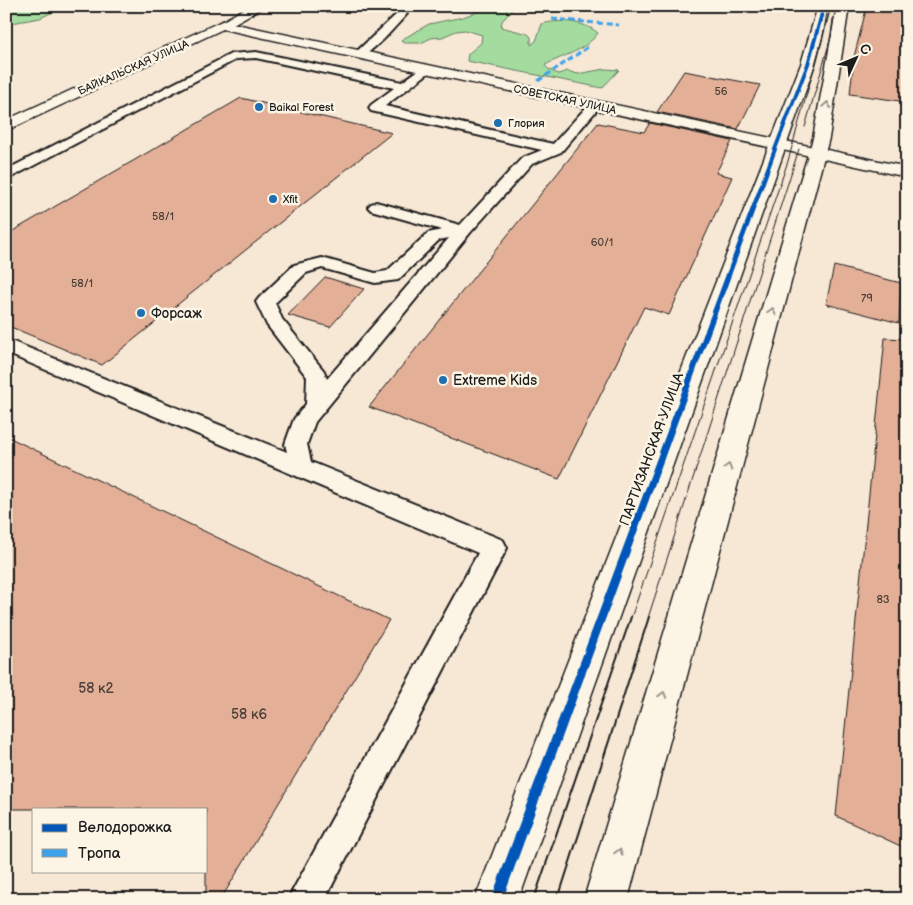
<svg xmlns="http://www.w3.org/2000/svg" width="913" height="905" font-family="'Balsamiq Sans',sans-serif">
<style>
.green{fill:#a4dca0;stroke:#607c5e}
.building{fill:#e3af96;stroke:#1c1c1c}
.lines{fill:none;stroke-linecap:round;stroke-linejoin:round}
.service-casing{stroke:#1c1c1c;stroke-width:4}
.tertiary-casing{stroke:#1c1c1c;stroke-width:3}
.secondary-casing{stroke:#1c1c1c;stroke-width:3}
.service{fill:#fcf5e5;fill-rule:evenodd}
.tertiary{fill:#fcf5e5;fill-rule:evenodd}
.secondary{fill:#fcf5e5;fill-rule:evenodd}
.tram-far1{stroke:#1c1c1c;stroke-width:1}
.tram{stroke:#1c1c1c;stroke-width:2}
.quiet{stroke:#3da2ea;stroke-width:3;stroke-dasharray:6 3;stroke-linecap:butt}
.cycleway-casing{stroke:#fcf5e5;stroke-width:3}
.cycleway{fill:#0057b8;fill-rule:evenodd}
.oneway{stroke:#97938b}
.poi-dot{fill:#1f6fb2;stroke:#fcf5e5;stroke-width:2}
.labels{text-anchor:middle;stroke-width:5;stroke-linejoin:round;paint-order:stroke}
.far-street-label{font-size:11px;fill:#1c1c1c;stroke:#fcf5e5}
.number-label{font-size:11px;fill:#4e413a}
.far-poi-label{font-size:11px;fill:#1c1c1c;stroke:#fcf5e5;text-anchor:start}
.poi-label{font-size:14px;fill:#1c1c1c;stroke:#fcf5e5;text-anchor:start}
.street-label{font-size:14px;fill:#1c1c1c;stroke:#fcf5e5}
.near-number-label{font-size:14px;fill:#4e413a}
</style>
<rect width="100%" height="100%" fill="#f7e7d5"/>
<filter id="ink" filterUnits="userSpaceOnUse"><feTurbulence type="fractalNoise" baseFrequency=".02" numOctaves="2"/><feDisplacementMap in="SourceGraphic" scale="10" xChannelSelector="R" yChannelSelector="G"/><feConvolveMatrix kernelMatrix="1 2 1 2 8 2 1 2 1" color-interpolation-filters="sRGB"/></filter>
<g filter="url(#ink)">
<g class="green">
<path d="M6 6H66L40 18 6 24Z"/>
<path d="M493 6H506L513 9 502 21 501 27 528 34 531 37V45L536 41 542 24C559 19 584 21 598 33 585 51 564 55 545 65L548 69 558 74 568 71 577 74 605 69 619 70 602 88 467 61 468 54 481 43 482 35 465 30 456 31 442 37 431 38 421 43H405L401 40 429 24 463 17Z"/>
</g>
<g class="building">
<path d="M867 6H907V102L850 94 854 57Z"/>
<path d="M684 71 760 85 738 129 657 112Z"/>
<path d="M241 98 392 133 102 365 6 325V235Z"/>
<path d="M598 123 644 132 650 123 732 141 716 173 732 177 669 315 644 307 559 479 369 407Z"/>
<path d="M834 266 901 283 899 323 826 304Z"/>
<path d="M325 277 364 289 330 327 288 315Z"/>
<path d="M885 338 907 339V849L836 816Z"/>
<path d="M6 436 389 620 221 899H206V809H6Z"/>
</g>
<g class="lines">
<g class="service-casing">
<g id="service">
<path d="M402 11 407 14 384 39 363 57H355L354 55 355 53 399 12Z"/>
<path d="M256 52 402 82 423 67H431L433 69 431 71 385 106 553 144 591 102 595 101 601 105 561 152 532 164 470 233 315 422 307 444 311 462 503 540 507 548 325 899H288L478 553 6 353V339L287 452 285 444 294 419 306 404 307 377 267 325 256 302 259 298 294 265 322 258 375 273 387 271 428 233 442 230 371 210 368 207 371 204 376 202 460 225 522 158 542 150 371 111 369 108 371 105 394 88 256 58 237 59 6 180V170L231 54ZM449 238 327 379 324 371 282 319 275 303 306 273 322 268 375 283 398 280 439 240Z"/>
</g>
</g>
<g class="tertiary-casing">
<g id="tertiary">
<path d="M249 6H265L226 28 222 29 216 25Z"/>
<path d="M818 6H830L815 64 519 899H475L801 64Z"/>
<path d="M837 6H849L829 138 628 899H584L813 138Z"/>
</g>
</g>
<g class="secondary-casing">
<path id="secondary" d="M222 21 907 167V177L223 29 6 131V120Z"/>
</g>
<use href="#service" class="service"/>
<use href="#tertiary" class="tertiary"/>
<use href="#secondary" class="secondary"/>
<g class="tram-far1">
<path d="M805 127 831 37 833 19"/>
<path d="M631 618 788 161 823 36 828 6"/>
<path d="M648 618 799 149"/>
</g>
<g class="tram">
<path d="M534 899 631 617"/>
<path d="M558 899 649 617"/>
</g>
<g class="quiet">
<path d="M6 10 23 6"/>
<path d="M552 19 619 25"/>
<path d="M538 81 588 47"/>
</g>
<g class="cycleway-casing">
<path id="cycleway" d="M822 6H826L810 64 779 144 503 899H491L775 144 806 64Z"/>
</g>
<use href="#cycleway" class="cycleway"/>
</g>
<defs><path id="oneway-chevron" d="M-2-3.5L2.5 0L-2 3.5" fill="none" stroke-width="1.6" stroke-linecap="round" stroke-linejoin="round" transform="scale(1.25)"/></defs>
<g class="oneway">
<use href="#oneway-chevron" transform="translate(827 105) rotate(-80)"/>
<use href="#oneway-chevron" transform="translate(772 311) rotate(-74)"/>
<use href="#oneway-chevron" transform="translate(728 467) rotate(-74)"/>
<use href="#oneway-chevron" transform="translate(663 695) rotate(-74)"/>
<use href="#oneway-chevron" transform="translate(619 852) rotate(-74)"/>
</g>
</g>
<g class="poi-dot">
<circle cx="259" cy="107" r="5"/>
<circle cx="498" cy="123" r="5"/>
<circle cx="273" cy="199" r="5"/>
<circle cx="141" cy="313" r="5"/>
<circle cx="443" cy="380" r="5"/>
</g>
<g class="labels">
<g class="far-street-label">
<text transform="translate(133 67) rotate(-24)" y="4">БАЙКАЛЬСКАЯ УЛИЦА</text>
<text transform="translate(565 99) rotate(12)" y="4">СОВЕТСКАЯ УЛИЦА</text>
</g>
<g class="number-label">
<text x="721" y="95">56</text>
<text x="163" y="220">58/1</text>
<text x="602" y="246">60/1</text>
<text x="82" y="287">58/1</text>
<text x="867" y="302">79</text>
<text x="883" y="603">83</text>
</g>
<g class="far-poi-label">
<text x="269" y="111">Baikal Forest</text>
<text x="508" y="127">Глория</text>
<text x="283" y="203">Xfit</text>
</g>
<g class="poi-label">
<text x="151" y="318">Форсаж</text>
<text x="453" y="385">Extreme Kids</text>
</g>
<g class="street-label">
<text transform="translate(651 449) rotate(-70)" y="5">ПАРТИЗАНСКАЯ УЛИЦА</text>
</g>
<g class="near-number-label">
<text x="96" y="693">58 к2</text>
<text x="249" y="719">58 к6</text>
</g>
</g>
<rect width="913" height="905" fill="none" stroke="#fcf5e5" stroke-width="25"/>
<rect x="12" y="12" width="888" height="880" fill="none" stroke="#1c1c1c" stroke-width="2" filter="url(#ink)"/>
<rect x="32" y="808" width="175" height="65" fill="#fcf5e5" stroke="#a29e95"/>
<rect x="42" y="824" width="25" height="8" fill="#0057b8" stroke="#a29e95"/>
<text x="78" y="832" font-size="15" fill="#1c1c1c">Велодорожка</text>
<rect x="42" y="849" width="25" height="8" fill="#3da2ea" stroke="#a29e95"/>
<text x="78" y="858" font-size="15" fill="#1c1c1c">Тропа</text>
<g transform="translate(856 58) rotate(46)" stroke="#fcf5e5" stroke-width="4" paint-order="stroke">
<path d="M0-4L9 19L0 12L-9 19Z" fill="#1c1c1c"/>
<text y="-8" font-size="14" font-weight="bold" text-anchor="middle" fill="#1c1c1c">С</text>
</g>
</svg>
